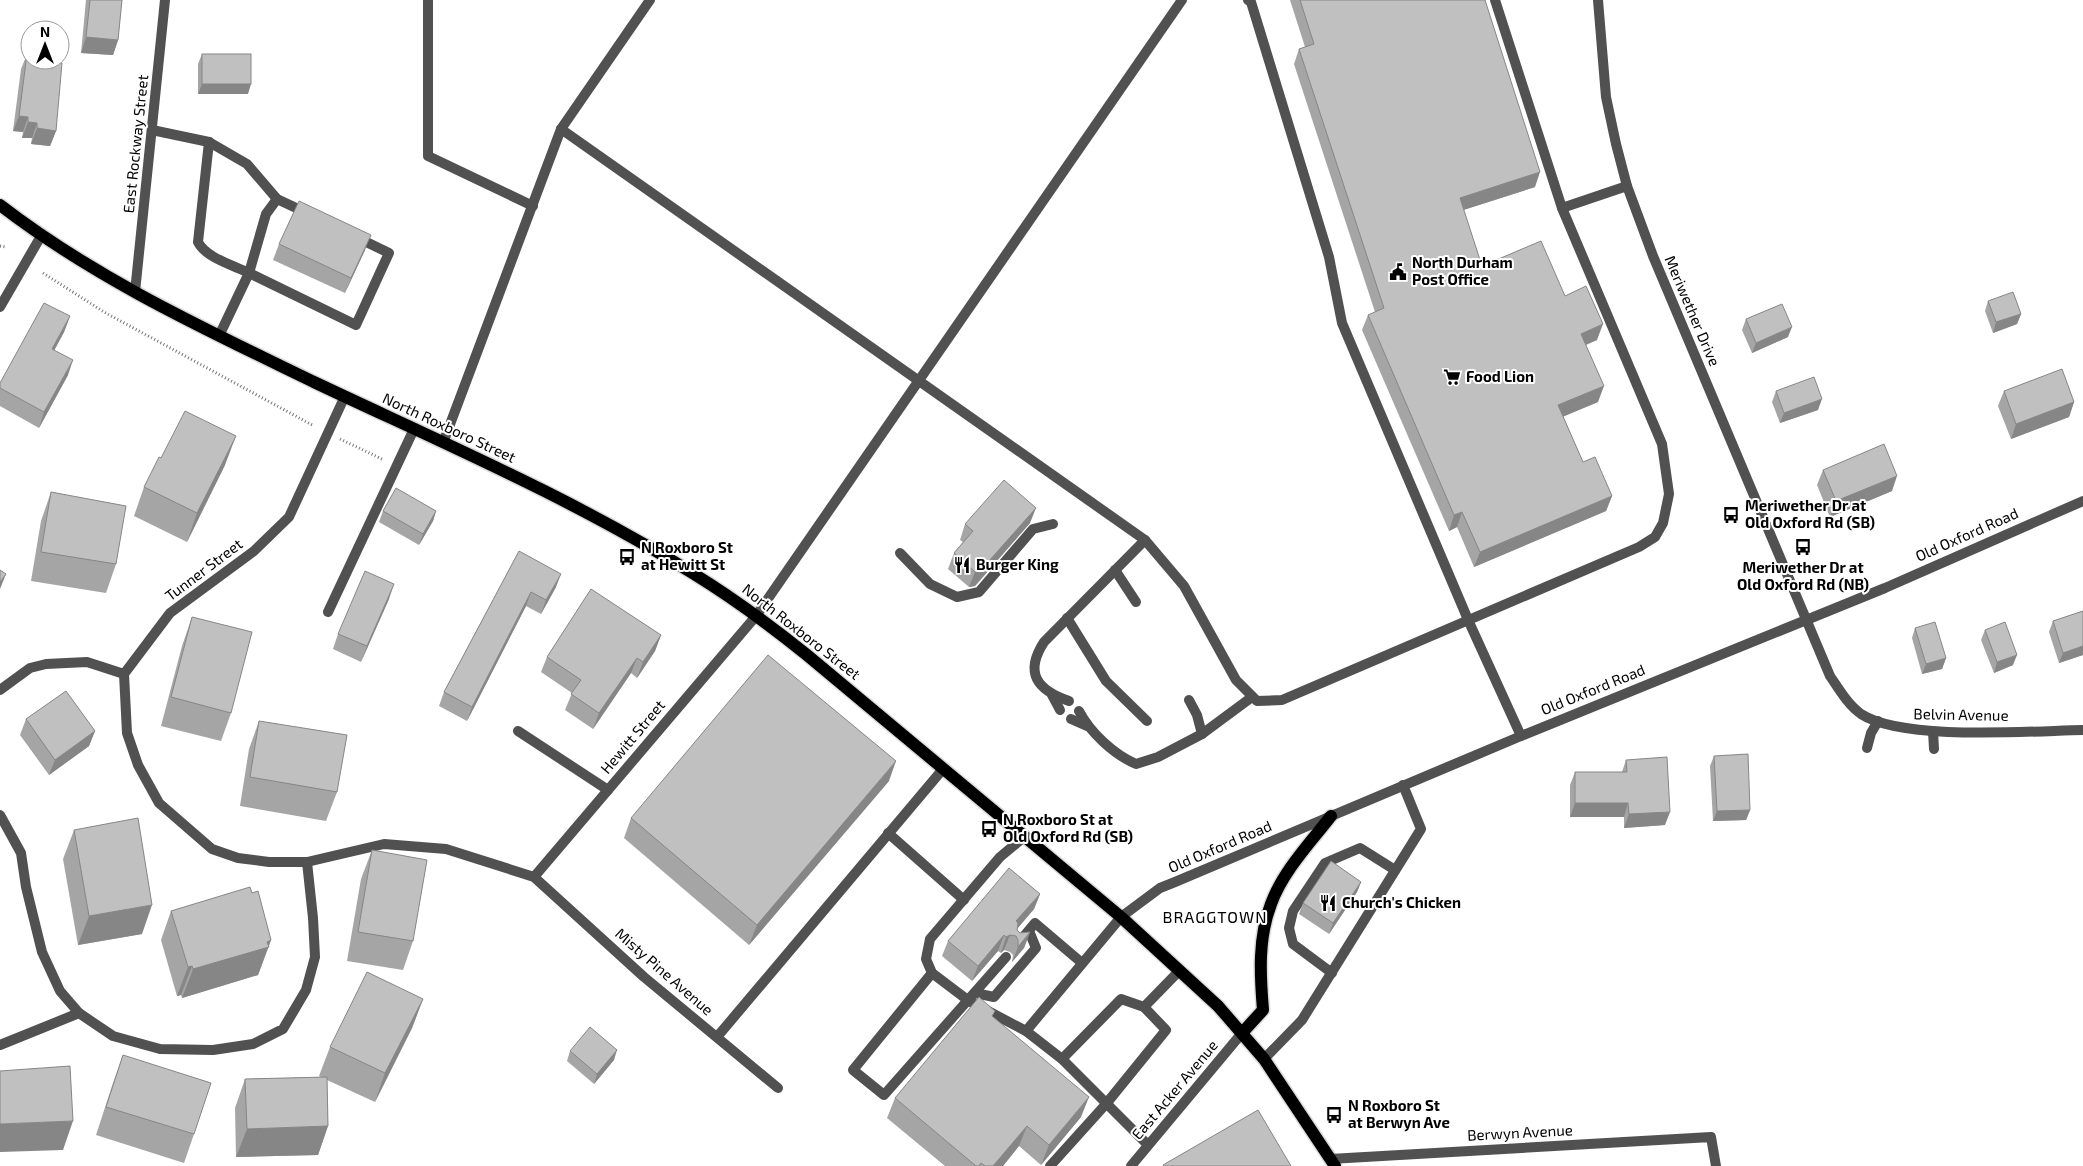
<svg xmlns="http://www.w3.org/2000/svg" width="2083" height="1166" font-family="'Exo 2',sans-serif">
<style>
.lines{fill:none;stroke-linecap:round;stroke-linejoin:round}
.primary-casing{stroke:#dbdbdb;stroke-width:15}
.path{stroke:#737373;stroke-width:3;stroke-dasharray:1 2.5;stroke-linecap:butt}
.service{stroke:#515151;stroke-width:10}
.minor{stroke:#515151;stroke-width:10}
.tertiary{stroke:#515151;stroke-width:10}
.primary{stroke:#000;stroke-width:12}
.wall{fill:#a5a5a5}
.shaded-wall{fill:#868686}
.building{fill:#c0c0c0;stroke:#868686}
.labels{text-anchor:middle;stroke-width:4;stroke-linejoin:round;paint-order:stroke}
.street-label{font-size:15px;fill:#000;stroke:#fff}
.poi-label{font-size:15px;font-weight:bold;fill:#000;stroke:#fff;text-anchor:start}
.neighbourhood-label{font-size:16px;letter-spacing:1px;fill:#000;stroke:#fff}
</style>
<rect width="100%" height="100%" fill="#fff"/>
<g class="lines">
<g class="primary-casing">
<g id="primary">
<path d="M0 205C96 279 207 330 316 383 443 443 574 499 694 574 733 598 771 626 807 655L1121 917 1218 1006 1264 1059 1335 1166"/>
<path d="M1242 1033 1263 1010C1260 974 1258 938 1271 904 1283 871 1310 843 1331 816"/>
</g>
</g>
<g class="path">
<path d="M0 246 6 247"/>
<path d="M43 273 104 312 314 426"/>
<path d="M340 439 384 460"/>
</g>
<g class="service">
<path d="M428 0V156L533 206"/>
<path d="M1248 0 1251 2 1329 257 1342 323 1469 622 1521 736"/>
<path d="M561 129 1145 540 1184 586 1236 680 1257 701 1282 700 1639 547 1655 537 1663 523 1669 494 1662 444 1562 208 1495 0"/>
<path d="M152 130 209 142 198 242C206 258 233 265 249 273L219 336"/>
<path d="M209 142 247 164 277 199 309 214"/>
<path d="M277 199 266 214 249 273 356 325 389 253 358 238"/>
<path d="M1562 208 1627 186"/>
<path d="M443 443 561 129 650 0"/>
<path d="M900 553 930 584 957 597 979 592 1033 529 1053 524"/>
<path d="M1115 570 1136 602"/>
<path d="M328 612 414 429"/>
<path d="M756 616 1182 0"/>
<path d="M1067 618 1106 681 1147 721"/>
<path d="M124 674 170 613 254 551 289 517 345 396"/>
<path d="M1052 695 1060 710"/>
<path d="M1069 701C1037 690 1024 673 1044 642L1145 540"/>
<path d="M1079 711C1090 732 1113 754 1136 764L1158 757 1202 734 1197 715 1189 700"/>
<path d="M1071 719 1087 726"/>
<path d="M518 731 608 790"/>
<path d="M1933 731 1934 749"/>
<path d="M1202 734 1252 697"/>
<path d="M1867 748 1871 733 1878 721"/>
<path d="M888 833 964 900"/>
<path d="M1024 837 1000 857 930 939 926 959 932 973 969 1001 1026 1031 1062 1059 1148 1145"/>
<path d="M1025 935 1035 923 1082 963"/>
<path d="M932 973 853 1070 884 1095 1006 957"/>
<path d="M1332 973 1293 944 1289 928 1293 911 1325 863 1360 848 1395 870"/>
<path d="M975 993 994 997 1036 948 1029 931"/>
<path d="M1026 1031 1121 917"/>
<path d="M717 1037 943 769"/>
<path d="M1062 1059 1121 999 1144 1007 1180 970"/>
<path d="M1264 1059 1302 1020 1421 829 1403 785"/>
<path d="M1050 1166 1106 1104 1166 1030 1144 1007"/>
</g>
<g class="minor">
<path d="M1598 0 1606 97 1616 144 1627 186 1653 256 1830 676C1839 689 1848 705 1861 714 1902 741 2031 731 2083 730"/>
<path d="M135 292 165 0"/>
<path d="M0 307 41 236"/>
<path d="M0 690 30 668 46 664 87 662 124 674 127 733 138 765 159 803 212 849 238 858 269 862H307L384 844 446 849 534 877 644 977 778 1088"/>
<path d="M0 815 21 853 26 887 42 952 60 991 79 1013 113 1036 160 1049 213 1050 253 1044 283 1029 306 990 315 957 313 918 307 862"/>
<path d="M534 877 756 616"/>
<path d="M0 1045 79 1013"/>
<path d="M1330 1159 1711 1137 1716 1166"/>
<path d="M1131 1166 1242 1033"/>
</g>
<path class="tertiary" d="M1121 917 1160 888 1175 882 1521 736 1885 588 2083 501"/>
<use href="#primary" class="primary"/>
</g>
<g class="wall">
<path d="M86 0H122L118 40 113 55 81 53Z"/>
<path d="M1290 0H1485L1535 187 1463 210 1482 266 1565 296 1597 340 1586 345 1598 402 1563 416 1583 462 1612 496 1606 511 1474 567 1457 527 1449 531 1362 330 1368 315 1375 312 1294 64 1299 49 1305 47Z"/>
<path d="M27 54 56 131 50 146 31 144 32 138H22L23 132 13 131 21 69Z"/>
<path d="M202 54 248 94H198V64Z"/>
<path d="M279 244 365 250 345 293 273 260Z"/>
<path d="M1988 301 2021 314 2017 324 1993 333 1985 311Z"/>
<path d="M70 316 64 332 54 350 68 375 39 428 0 406V383Z"/>
<path d="M1746 319 1788 337 1752 353 1742 330Z"/>
<path d="M1776 391 1818 410 1780 423 1772 402Z"/>
<path d="M2004 391 2074 402 2069 417 2011 439 1998 406Z"/>
<path d="M225 465 187 542 134 516 144 487Z"/>
<path d="M1823 470 1892 491 1830 517 1817 485Z"/>
<path d="M51 492 116 564 106 593 31 581 41 521Z"/>
<path d="M383 511H436L433 521 419 545 379 522Z"/>
<path d="M1030 523 975 586 969 587 948 569 954 553 963 542 960 540 965 524Z"/>
<path d="M519 551 556 587 541 614 526 606 467 721 439 706 444 692Z"/>
<path d="M389 599 361 662 333 649 338 634Z"/>
<path d="M2083 611V655L2059 663 2049 632 2053 621Z"/>
<path d="M192 617 231 713 221 741 161 726 182 646Z"/>
<path d="M1915 628 1946 658 1942 669 1922 674 1912 638Z"/>
<path d="M1985 630 2013 665 1994 673 1981 640Z"/>
<path d="M661 635 655 651 637 678 631 673 593 729 565 710 572 693 541 672 547 657Z"/>
<path d="M26 719 95 731 89 746 49 775 20 735Z"/>
<path d="M259 721 337 792 326 821 240 806 249 749Z"/>
<path d="M1714 756 1750 810 1746 820 1713 821 1710 766Z"/>
<path d="M1626 760 1665 825 1624 828V817H1570V785L1575 772H1622Z"/>
<path d="M889 781 749 945 624 838 631 818Z"/>
<path d="M74 830 142 934 78 945 63 859Z"/>
<path d="M372 850 413 941 403 970 347 961 361 879Z"/>
<path d="M1361 882 1357 892 1329 934 1299 914 1303 903Z"/>
<path d="M252 893 271 940 258 975 182 998 181 995 177 996 161 940 171 911Z"/>
<path d="M1040 894 1034 909 1017 929 1020 933 1030 932 1024 948 1012 962 1013 955 1010 952 1004 950 1001 953 998 951 972 981 942 956 948 941Z"/>
<path d="M423 999 412 1028 375 1102 327 1080 328 1126 318 1155 236 1157 235 1108 245 1079 321 1077 319 1076 330 1047Z"/>
<path d="M993 1017 1081 1117 1041 1165 1019 1146 1003 1166H945L887 1118 895 1098Z"/>
<path d="M570 1051 614 1060 594 1084 567 1061Z"/>
<path d="M123 1055 194 1134 184 1163 96 1135 113 1083Z"/>
</g>
<g class="shaded-wall">
<path d="M86 37 118 40 113 55 81 53Z"/>
<path d="M202 84H251L248 94H198Z"/>
<path d="M19 116 28 117 23 132 13 131Z"/>
<path d="M28 122 37 123 32 138H22Z"/>
<path d="M37 128 56 131 50 146 31 144Z"/>
<path d="M1540 172 1535 187 1454 213 1460 198Z"/>
<path d="M371 235 365 250 345 293 351 278Z"/>
<path d="M2021 314 2017 324 1993 333 1996 322Z"/>
<path d="M70 316 64 332 47 364 52 349Z"/>
<path d="M1603 324 1597 340 1575 349 1581 334Z"/>
<path d="M1792 327 1788 337 1752 353 1756 343Z"/>
<path d="M73 360 68 375 39 428 44 412Z"/>
<path d="M1604 386 1598 402 1553 421 1558 405Z"/>
<path d="M1822 399 1818 410 1780 423 1784 413Z"/>
<path d="M2074 402 2069 417 2011 439 2016 424Z"/>
<path d="M236 436 225 465 187 542 197 513Z"/>
<path d="M1897 476 1892 491 1830 517 1836 501Z"/>
<path d="M1612 496 1606 511 1474 567 1480 552Z"/>
<path d="M1036 508 1030 523 975 586 969 587 975 572Z"/>
<path d="M436 511 433 521 419 545 423 534Z"/>
<path d="M1462 512 1457 527 1449 531 1454 515Z"/>
<path d="M6 574 0 589V582Z"/>
<path d="M561 574 556 587 541 614 546 600Z"/>
<path d="M394 584 389 599 361 662 367 646Z"/>
<path d="M531 592 526 606 467 721 472 707Z"/>
<path d="M661 635 655 651 637 678 643 662Z"/>
<path d="M2083 646V655L2059 663 2063 653Z"/>
<path d="M2017 655 2013 665 1994 673 1997 662Z"/>
<path d="M637 658 631 673 593 729 599 713Z"/>
<path d="M1946 658 1942 669 1922 674 1926 664Z"/>
<path d="M95 731 89 746 49 775 55 760Z"/>
<path d="M896 761 889 781 749 945 757 925Z"/>
<path d="M1575 803H1628L1624 817H1570Z"/>
<path d="M1750 810 1746 820 1713 821 1717 811Z"/>
<path d="M1670 812 1665 825 1624 828 1629 814Z"/>
<path d="M1361 882 1357 892 1329 934 1333 923Z"/>
<path d="M1040 894 1034 909 1010 937 1016 921Z"/>
<path d="M152 905 142 934 78 945 89 916Z"/>
<path d="M1030 932 1024 948 1012 962 1018 947Z"/>
<path d="M1004 935 998 951 972 981 978 966Z"/>
<path d="M1010 935 1004 950 1001 953 1006 937Z"/>
<path d="M271 940 258 975 182 998 193 969Z"/>
<path d="M192 966 181 995 177 996 188 967Z"/>
<path d="M423 999 412 1028 375 1102 385 1073Z"/>
<path d="M617 1050 614 1060 594 1084 597 1074Z"/>
<path d="M1089 1097 1081 1117 1041 1165 1049 1145Z"/>
<path d="M73 1121 63 1150 0 1152V1124Z"/>
<path d="M328 1126 318 1155 236 1157 247 1129Z"/>
<path d="M1027 1126 1019 1146 1003 1166H993Z"/>
</g>
<g class="building">
<path d="M90 0H122L118 40 86 37Z"/>
<path d="M1300 0H1485L1540 172 1460 198 1482 266 1541 241 1565 296 1586 286 1603 324 1581 334 1604 386 1558 405 1583 462 1595 457 1612 496 1480 552 1462 512 1454 515 1368 315 1384 308 1299 49 1314 44Z"/>
<path d="M27 54H30V60H46L45 62 62 63 56 131 37 128V123L28 122V117L19 116Z"/>
<rect x="202" y="54" width="49" height="30"/>
<path d="M299 201 371 235 351 278 279 244Z"/>
<path d="M2013 292 2021 314 1996 322 1988 301Z"/>
<path d="M44 303 70 316 52 349 73 360 44 412 0 388V383Z"/>
<path d="M1782 304 1792 327 1756 343 1746 319Z"/>
<path d="M2062 369 2074 402 2016 424 2004 391Z"/>
<path d="M1814 377 1822 399 1784 413 1776 391Z"/>
<path d="M185 411 236 436 197 513 144 487 159 457 161 458Z"/>
<path d="M1884 444 1897 476 1836 501 1823 470Z"/>
<path d="M1004 480 1036 508 981 570 975 572 954 553 973 531 965 524Z"/>
<path d="M396 488 436 511 423 534 383 511Z"/>
<path d="M51 492 126 506 116 564 41 552Z"/>
<path d="M519 551 561 574 546 600 531 592 472 707 444 692Z"/>
<path d="M0 570 6 574 0 582Z"/>
<path d="M365 571 394 584 367 646 338 634Z"/>
<path d="M591 589 661 635 643 662 637 658 599 713 571 694 581 680 547 657Z"/>
<path d="M2083 611V646L2063 653 2053 621Z"/>
<path d="M192 617 252 632 231 713 171 697Z"/>
<path d="M1935 622 1946 658 1926 664 1915 628Z"/>
<path d="M2005 622 2017 655 1997 662 1985 630Z"/>
<path d="M768 655 896 761 757 925 631 818Z"/>
<path d="M66 691 95 731 55 760 26 719Z"/>
<path d="M259 721 347 735 337 792 250 777Z"/>
<path d="M1748 754 1750 810 1717 811 1714 756Z"/>
<path d="M1667 757 1670 812 1629 814 1628 803H1575V772H1627L1626 760Z"/>
<path d="M138 818 152 905 89 916 74 830Z"/>
<path d="M372 850 427 860 413 941 358 932Z"/>
<path d="M1331 861 1361 882 1333 923 1303 903Z"/>
<path d="M1009 868 1040 894 1016 921 1018 923 1017 930 1020 933 1030 932 1018 947V940L1016 936 1010 935 1006 937 1004 935 978 966 948 941Z"/>
<path d="M250 887 252 893 258 891 271 940 267 942 269 947 193 969 192 966 188 967 171 911Z"/>
<path d="M367 972 423 999 385 1073 330 1047Z"/>
<path d="M979 997 995 1011 992 1016 1089 1097 1049 1145 1027 1126 993 1166H985L981 1163 979 1166H976L895 1098Z"/>
<path d="M590 1027 617 1050 597 1074 570 1051Z"/>
<path d="M123 1055 211 1083 194 1134 106 1107Z"/>
<path d="M70 1066 73 1121 0 1124V1071Z"/>
<path d="M327 1077 328 1126 247 1129 245 1079Z"/>
<path d="M1258 1110 1291 1166H1164L1163 1165Z"/>
</g>
<defs>
<g id="civic-bare" transform="scale(1.35)"><path d="M-.6-6.5H3V-4.5H.6V-3L4-1V1h2V6H-6V1h2V-1L-.6-3ZM-1.2 2.5V6h2.4V2.5Z" fill="#000" stroke="#fff" stroke-width="2.5" paint-order="stroke"/></g>
<g id="supermarket-bare" transform="scale(1.35)"><path d="M-6-5.5h2.5l.6 2H6L4.5 2H-2.5L-4.4-4H-6ZM-1.5 3.2a1.3 1.3 0 1 0 .1 0ZM3 3.2a1.3 1.3 0 1 0 .1 0Z" fill="#000" stroke="#fff" stroke-width="2.5" paint-order="stroke"/></g>
<g id="bus-bare" transform="scale(1.35)"><path d="M-5-6H5V4H4V6H2V4H-2V6H-4V4H-5ZM-3.5-4V0h7V-4ZM-3.5 1.2v1.5H-2V1.2ZM2 1.2v1.5H3.5V1.2Z" fill="#000" stroke="#fff" stroke-width="2.5" paint-order="stroke"/></g>
<g id="restaurant-bare" transform="scale(1.35)"><path d="M-5-6h1v4h1v-4h1v4h1v-4h1v5L-1.5 .5V6h-2V.5L-5-1ZM5-6V6H3V1.5H1.5Q1.5-4 5-6Z" fill="#000" stroke="#fff" stroke-width="2.5" paint-order="stroke"/></g>
</defs>
<g fill-rule="evenodd">
<use href="#civic-bare" x="1398" y="272"/>
<use href="#supermarket-bare" x="1452" y="377"/>
<use href="#bus-bare" x="1731" y="515"/>
<use href="#bus-bare" x="1803" y="547"/>
<use href="#bus-bare" x="627" y="557"/>
<use href="#restaurant-bare" x="962" y="565"/>
<use href="#bus-bare" x="989" y="829"/>
<use href="#restaurant-bare" x="1328" y="903"/>
<use href="#bus-bare" x="1334" y="1115"/>
</g>
<g class="labels">
<g class="street-label">
<text transform="translate(136 144) rotate(-84)" y="5">East Rockway Street</text>
<text transform="translate(1692 311) rotate(67)" y="5">Meriwether Drive</text>
<text transform="translate(449 428) rotate(25)" y="5">North Roxboro Street</text>
<text transform="translate(1967 535) rotate(-24)" y="5">Old Oxford Road</text>
<text transform="translate(204 570) rotate(-37)" y="5">Tunner Street</text>
<text transform="translate(801 632) rotate(38)" y="5">North Roxboro Street</text>
<text transform="translate(1593 690) rotate(-22)" y="5">Old Oxford Road</text>
<text transform="translate(1961 715) rotate(1)" y="5">Belvin Avenue</text>
<text transform="translate(633 737) rotate(-50)" y="5">Hewitt Street</text>
<text transform="translate(1220 847) rotate(-23)" y="5">Old Oxford Road</text>
<text transform="translate(664 972) rotate(41)" y="5">Misty Pine Avenue</text>
<text transform="translate(1175 1090) rotate(-50)" y="5">East Acker Avenue</text>
<text transform="translate(1520 1133) rotate(-3)" y="5">Berwyn Avenue</text>
</g>
<g class="poi-label">
<text x="1412" y="268">North Durham<tspan x="1412" dy="17">Post Office</tspan></text>
<text x="1466" y="382">Food Lion</text>
<text x="1745" y="511">Meriwether Dr at<tspan x="1745" dy="17">Old Oxford Rd (SB)</tspan></text>
<text x="641" y="553">N Roxboro St<tspan x="641" dy="17">at Hewitt St</tspan></text>
<text x="976" y="570">Burger King</text>
<text x="1803" y="573" text-anchor="middle">Meriwether Dr at<tspan x="1803" dy="17">Old Oxford Rd (NB)</tspan></text>
<text x="1003" y="825">N Roxboro St at<tspan x="1003" dy="17">Old Oxford Rd (SB)</tspan></text>
<text x="1342" y="908">Church's Chicken</text>
<text x="1348" y="1111">N Roxboro St<tspan x="1348" dy="17">at Berwyn Ave</tspan></text>
</g>
<g class="neighbourhood-label">
<text x="1215" y="923">BRAGGTOWN</text>
</g>
</g>
<g transform="translate(45 45)"><circle r="24" fill="#ffffff" stroke="#999999"/>
<path d="M0-4L9 19L0 12L-9 19Z" fill="#000000"/>
<text y="-8" font-size="14" font-weight="bold" text-anchor="middle" fill="#000000">N</text>
</g>
</svg>
